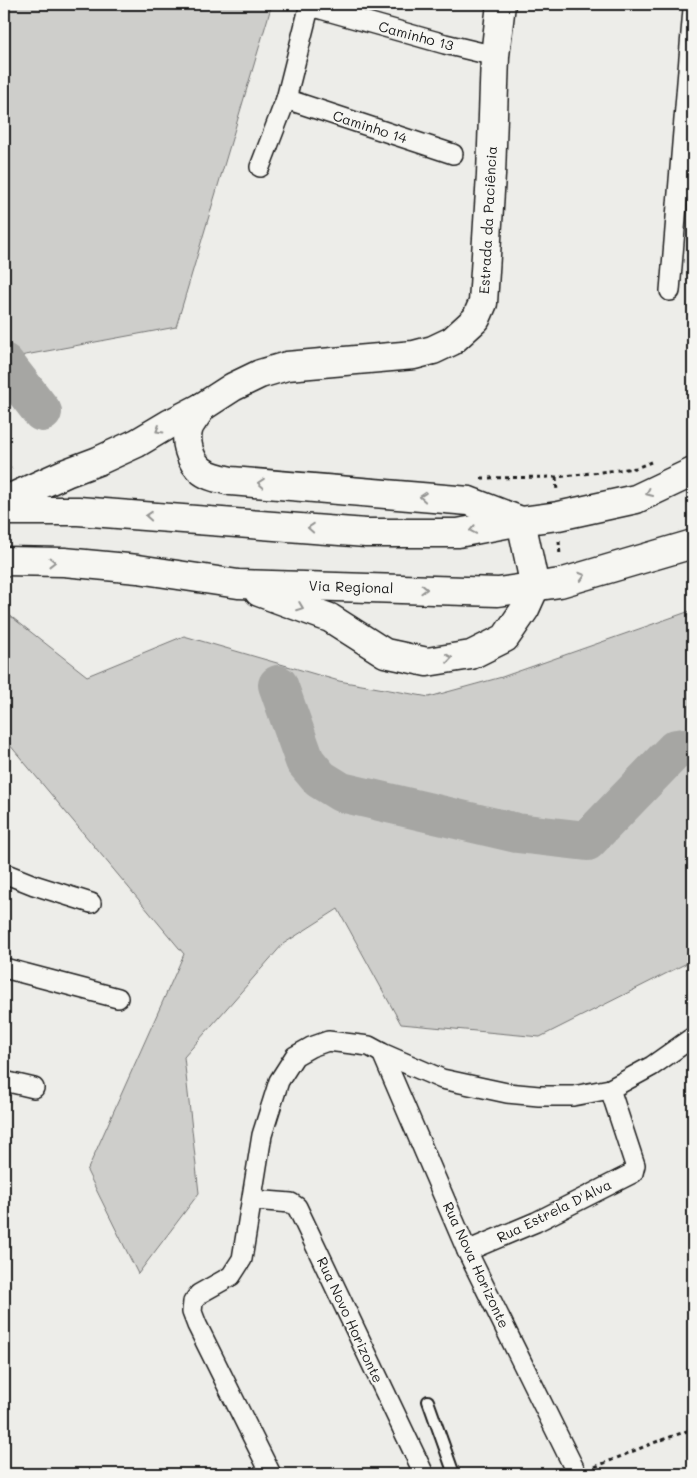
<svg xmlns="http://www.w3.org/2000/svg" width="697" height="1478" font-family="Mali,sans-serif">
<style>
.green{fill:#cececb;stroke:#757574}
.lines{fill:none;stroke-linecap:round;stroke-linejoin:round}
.river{stroke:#a6a6a3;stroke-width:40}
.service-casing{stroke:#1c1c1c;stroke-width:14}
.minor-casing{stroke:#1c1c1c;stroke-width:22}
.secondary-casing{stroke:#1c1c1c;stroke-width:31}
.primary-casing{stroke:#1c1c1c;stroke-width:31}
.path{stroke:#1c1c1c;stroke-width:3;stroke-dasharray:4 4;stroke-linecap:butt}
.service{stroke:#f6f6f2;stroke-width:10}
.minor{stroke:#f6f6f2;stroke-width:19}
.secondary{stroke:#f6f6f2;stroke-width:28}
.primary{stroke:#f6f6f2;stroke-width:28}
.oneway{stroke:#949492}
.labels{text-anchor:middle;stroke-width:4;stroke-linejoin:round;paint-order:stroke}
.street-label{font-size:14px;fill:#1c1c1c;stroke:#f6f6f2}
</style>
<rect width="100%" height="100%" fill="#edede9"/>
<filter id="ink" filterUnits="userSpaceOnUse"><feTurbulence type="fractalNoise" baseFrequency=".02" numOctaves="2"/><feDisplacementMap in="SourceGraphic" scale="10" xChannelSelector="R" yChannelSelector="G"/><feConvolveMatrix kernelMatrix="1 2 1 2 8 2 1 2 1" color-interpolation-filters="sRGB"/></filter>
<g filter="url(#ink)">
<g class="green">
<path d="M4 4H272L176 327 4 359Z"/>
<path d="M693 610V960L540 1037 401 1024 338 909 283 944 184 1057 199 1193 138 1274 87 1171 184 954 4 738V611L87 676 184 636 339 681 429 697 502 677Z"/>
</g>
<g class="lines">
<g class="river">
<path d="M4 363 42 412"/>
<path d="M278 685 305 761 320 779 341 792 517 833 587 841 676 749 693 747"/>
</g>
<g class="service-casing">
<path id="service" d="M428 1401 454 1474"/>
</g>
<g class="minor-casing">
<g id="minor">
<path d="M310 6 445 44 495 56"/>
<path d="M286 99 453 154"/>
<path d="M260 167 286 99 310 4"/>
<path d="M670 291 693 9"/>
<path d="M4 873 34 885 91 903"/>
<path d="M4 968 118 998"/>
<path d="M382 1053 467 1251 577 1474"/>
<path d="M4 1081 34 1088"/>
<path d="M253 1200 291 1203 297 1207 424 1474"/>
<path d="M467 1251 536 1222 633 1173 635 1165 610 1089"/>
<path d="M271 1474 197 1325 192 1312 193 1302 199 1294 231 1276 242 1259 262 1135 279 1081 295 1056 311 1047 328 1041 369 1046 382 1053 442 1079 507 1093 539 1096H573L610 1089 652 1066 693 1037"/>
</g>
</g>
<g class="secondary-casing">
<g id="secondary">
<path d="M202 407C198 414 192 421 189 427 184 441 190 462 202 471 210 477 221 479 231 481L469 501 521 521"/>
<path d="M4 501 66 473 98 461 137 443 169 424 202 407 233 387 260 374 287 366 414 355 433 350 452 341 476 319 483 303 491 175 495 56 501 4"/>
</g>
</g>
<g class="primary-casing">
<g id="primary">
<path d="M4 511H78L366 533H458L521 521 558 516 636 499 693 472"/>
<path d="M4 561 64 562 138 569 238 584 498 592 560 583 693 544"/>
<path d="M259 592 330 618 385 653 427 662 471 655 505 638 525 609 535 587 521 521"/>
</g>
</g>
<g class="path">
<path d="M4 470 12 468"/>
<path d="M556 477 557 492"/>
<path d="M481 478 556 477 636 468 651 462"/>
<path d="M559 541 560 557"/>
<path d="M595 1467 653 1443 693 1429"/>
</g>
<use href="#service" class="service"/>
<use href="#minor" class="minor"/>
<use href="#secondary" class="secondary"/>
<use href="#primary" class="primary"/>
</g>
<defs><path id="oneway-chevron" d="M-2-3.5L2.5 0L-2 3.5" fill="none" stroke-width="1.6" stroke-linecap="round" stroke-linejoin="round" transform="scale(1.25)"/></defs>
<g class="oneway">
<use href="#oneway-chevron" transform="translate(159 430) rotate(149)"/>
<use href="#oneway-chevron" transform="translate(261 483) rotate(-175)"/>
<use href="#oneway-chevron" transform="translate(649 493) rotate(155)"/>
<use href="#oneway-chevron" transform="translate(423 497) rotate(-175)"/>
<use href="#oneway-chevron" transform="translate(149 516) rotate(-176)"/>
<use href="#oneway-chevron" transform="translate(311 528) rotate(-176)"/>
<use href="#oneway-chevron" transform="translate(473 530) rotate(169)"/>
<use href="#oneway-chevron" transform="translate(52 562) rotate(1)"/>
<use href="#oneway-chevron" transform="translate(582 576) rotate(-16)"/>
<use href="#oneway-chevron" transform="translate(424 589) rotate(2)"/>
<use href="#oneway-chevron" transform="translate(300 607) rotate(21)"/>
<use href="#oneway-chevron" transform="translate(449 658) rotate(-8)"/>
</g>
</g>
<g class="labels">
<g class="street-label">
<text transform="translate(416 36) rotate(15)" y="5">Caminho 13</text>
<text transform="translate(370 127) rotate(18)" y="5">Caminho 14</text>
<text transform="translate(488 220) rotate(-87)" y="5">Estrada da Paciência</text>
<text transform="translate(351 587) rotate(2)" y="5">Via Regional</text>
<text transform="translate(554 1211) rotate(-26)" y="5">Rua Estrela D'Alva</text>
<text transform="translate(476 1265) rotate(65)" y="5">Rua Nova Horizonte</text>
<text transform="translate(350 1320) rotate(65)" y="5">Rua Novo Horizonte</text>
</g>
</g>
<rect width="697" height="1478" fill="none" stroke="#f6f6f2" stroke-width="20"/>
<rect x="10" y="10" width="677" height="1458" fill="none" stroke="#1c1c1c" stroke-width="2" filter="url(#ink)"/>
</svg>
